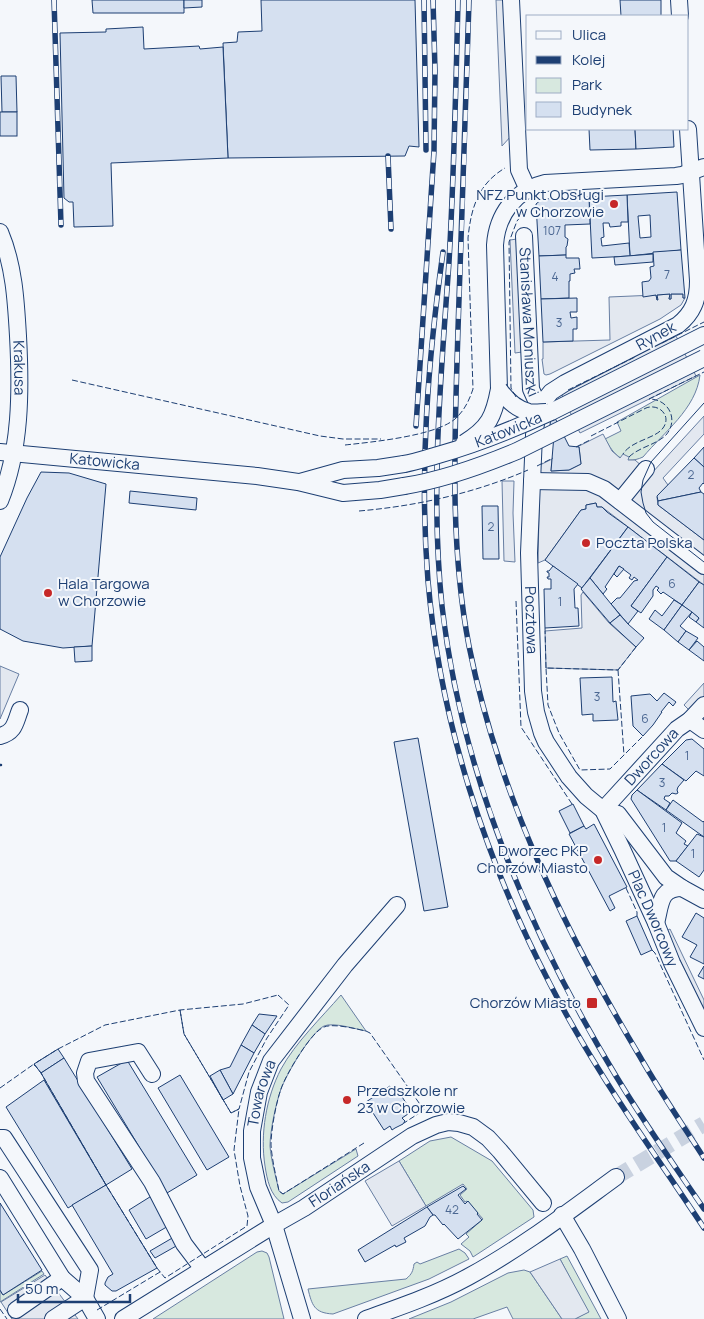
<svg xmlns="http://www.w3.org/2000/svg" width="704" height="1319" font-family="Manrope,sans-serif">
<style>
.green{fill:#d7e8df;stroke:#687fa3}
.parking{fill:#e3e8f0;stroke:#687fa3}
.building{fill:#d5e0f0;stroke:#1d3f73;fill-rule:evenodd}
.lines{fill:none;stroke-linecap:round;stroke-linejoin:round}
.minor-tunnel{stroke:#c9d2e0;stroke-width:16;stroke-dasharray:16 8;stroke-linecap:butt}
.minor-casing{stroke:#1d3f73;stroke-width:18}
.minor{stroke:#f4f7fb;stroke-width:16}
.tram{stroke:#1d3f73;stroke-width:1}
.rail-casing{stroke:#1d3f73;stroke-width:5.5}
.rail{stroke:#f4f7fb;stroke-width:4;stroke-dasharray:11;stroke-linecap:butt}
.minor-bridge-casing{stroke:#1d3f73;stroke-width:18;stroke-linecap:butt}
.minor-bridge{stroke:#f4f7fb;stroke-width:16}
.fence{stroke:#1d3f73;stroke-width:1;stroke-dasharray:6 2.5;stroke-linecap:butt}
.wall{stroke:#1d3f73;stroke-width:2.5}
.poi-dot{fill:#c62828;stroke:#f4f7fb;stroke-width:2}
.labels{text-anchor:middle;stroke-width:4;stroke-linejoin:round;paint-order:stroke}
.number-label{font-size:12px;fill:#4b6792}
.poi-label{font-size:15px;fill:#1d3f73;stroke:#f4f7fb;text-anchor:end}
.street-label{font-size:15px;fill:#1d3f73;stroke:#f4f7fb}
</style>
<rect width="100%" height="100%" fill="#f4f7fb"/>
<g class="green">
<path d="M700 375C696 409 664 432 643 457 623 466 614 455 605 439L621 431 617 422Z"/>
<path d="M341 995 366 1031C356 1029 333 1022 324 1026 311 1032 286 1075 281 1089 276 1103 270 1131 270 1146 271 1160 276 1177 279 1191L283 1194 356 1149 358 1156 288 1202 282 1203C270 1195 267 1179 265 1166 260 1134 266 1098 281 1069 295 1043 322 1017 341 995Z"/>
<path d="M451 1137 492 1161 533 1210 534 1217 473 1257 470 1251 461 1244 469 1237 466 1234 483 1219 467 1201 465 1202 460 1195 467 1189 463 1184 426 1206 399 1161 430 1141Z"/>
<path d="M459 1249 465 1253 469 1259 429 1279 333 1314C314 1313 312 1305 308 1289L406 1279C412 1274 413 1271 414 1264L417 1262 420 1264Z"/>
<path d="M262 1251 267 1253 269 1257 284 1319H153L257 1252Z"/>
<path d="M567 1256 601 1319H575L588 1312 560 1259Z"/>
<path d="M524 1270 530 1272 562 1319H513L507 1307 473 1319H409L451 1302 508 1273Z"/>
<path d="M42 1271 44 1274 0 1302V1291L3 1295Z"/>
</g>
<g class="parking">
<path d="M496 0H507L512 135 502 146Z"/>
<path d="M517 239 522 352 515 353 510 240Z"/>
<path d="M670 294 669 299H671V294H683V298H685L681 305 660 319 550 374 546 375 544 374 542 359H543V342L610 340 609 297 656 295 657 300V295Z"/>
<path d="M676 336 696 376 580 433 561 393Z"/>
<path d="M704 416V434L663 478 668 485 657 497 658 505 704 540V585L602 507H597L596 503 586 505V509L581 510 545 560 538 563 540 465 552 459 551 471 569 470 581 464 579 447H577L603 434 612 451 620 458 623 454 629 457 628 460H635L651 474Z"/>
<path d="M502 481H514L513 513 515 562 504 561Z"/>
<path d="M583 592 609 623 636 647 618 670 546 668 545 631 582 628 581 595Z"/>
<path d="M0 666 19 674 0 719Z"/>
<path d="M704 683V698L691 712 684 705Z"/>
<path d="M670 929 704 1000V1011L666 931Z"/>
<path d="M399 1161 426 1206 392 1226 365 1181Z"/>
<path d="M560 1259 589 1312 575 1319H562L530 1272Z"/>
<path d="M45 1275 78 1319H12L1 1302Z"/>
</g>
<g class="building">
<path d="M92 0H184V13H93Z"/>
<path d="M184 0H202V7L184 8Z"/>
<path d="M261 0H415L419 147 409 146 405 156 228 158 223 43 237 42 238 32 262 31Z"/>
<path d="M620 0H661V16H621Z"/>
<path d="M143 27 144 49 199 46 200 49 223 47 228 158 111 163 113 226 74 227 73 202H69L64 198 60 33 106 32V29Z"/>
<path d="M1 76H16L17 112H2Z"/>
<rect x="0" y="112" width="17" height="24"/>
<path d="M589 129H635L636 149 590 150Z"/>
<path d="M635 129H673L674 147 636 149Z"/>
<path d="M677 192 681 250 630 256 627 195ZM650 215 651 237 640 238 638 216Z"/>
<path d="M627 195 628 222H621V226L610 227 609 223H603L604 237 601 238 602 246 629 243 630 256 592 258 589 197Z"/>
<path d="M589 197 590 224 565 225V237L568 239 567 246 566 247V255L539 256 536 204 542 199Z"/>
<path d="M681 250 685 298H683V294H671V299H669L670 294 657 295 658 300H657L656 295 643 297 642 282 649 281 651 278 650 267 654 266 653 252Z"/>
<path d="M653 254V262L615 265 614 257Z"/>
<path d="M566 255V258H579L580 269H574L575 273 570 274V281H569V298L541 299 539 256Z"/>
<path d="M577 298V312H570L571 318 577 317V329H573V341L543 342 541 299Z"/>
<path d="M551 416H554L569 446 579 447 581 464 569 470 551 471 554 435H549Z"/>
<path d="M704 447V467L694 458Z"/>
<path d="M694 458 704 467V484L703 483 699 488 701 492 658 501 657 496Z"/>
<path d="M41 472 69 473 106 484 92 646 63 648 23 641 0 629V557L27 498Z"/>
<path d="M130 491 197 498 196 510 129 503Z"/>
<path d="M701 492 704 494V540L658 505V501Z"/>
<path d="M596 503 597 507H602L607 512 628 527 582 588 545 560 581 510 586 509V505Z"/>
<path d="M482 506H498L499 559H483Z"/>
<path d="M628 527 667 557 631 606 638 611 628 624 611 604 617 598H620L634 581 638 580 634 577 632 580 629 578 631 575 619 566 605 587 607 589 603 594 590 578Z"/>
<path d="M667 557 699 582 682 605 663 592 661 594 657 590 659 588 656 586 653 590V596L641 613 631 606Z"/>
<path d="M553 566 578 584 574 589 575 608H578L579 626 545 628 544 589H551V579H548L547 577H549V573L547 572V571H549Z"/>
<path d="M619 566 624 569 617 577 614 574Z"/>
<path d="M590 578 620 615 610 623 581 589Z"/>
<path d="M699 582 704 585V628L696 622 699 618 682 605Z"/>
<path d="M674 600 682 605 664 630 649 619 655 610 662 616Z"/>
<path d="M682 605 692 612 680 626 686 631 678 642 664 630Z"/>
<path d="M692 612 699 618 696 622 689 617Z"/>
<path d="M620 615 628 624 644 638 636 647 610 623Z"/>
<path d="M686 631 698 638 689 650 678 642Z"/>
<path d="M697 641 704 647V661L689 650Z"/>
<path d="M92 646V661L75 662 74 647Z"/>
<path d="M612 677 613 702 616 701 618 720 593 721V714L582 715 580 678Z"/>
<path d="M664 693 676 702 673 706 669 702 661 712H662L653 725 643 736 633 726 631 696 650 694 657 701Z"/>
<path d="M418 738 448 907 424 911 394 742Z"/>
<path d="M692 739 704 749V776L696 771 686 781 662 764 686 740Z"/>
<path d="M662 764 684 780 678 787 677 790 678 793 676 794 672 793 669 796H665L664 799 670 803 666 810 637 790Z"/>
<path d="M637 790 682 823 676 833 686 841 684 844 688 846 676 861H670L631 799 632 795Z"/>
<path d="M673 800 703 822 704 821V837L666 810Z"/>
<path d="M573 804 584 826 570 833 559 811Z"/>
<path d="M594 824 627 887 609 896 615 908 610 911 569 834 584 826 586 829Z"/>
<path d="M697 834 704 837V870L699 877 676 861Z"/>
<path d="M696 913 704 918V964L690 957 697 945 682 937Z"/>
<path d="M637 916 652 950 641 955 626 921Z"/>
<path d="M704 966V979L698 976Z"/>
<path d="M259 1014 277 1016 265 1034 252 1025Z"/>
<path d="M252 1025 265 1034 254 1053 241 1045Z"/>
<path d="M241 1045 254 1053 233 1094 220 1070 230 1067Z"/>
<path d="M58 1049 64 1058 41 1073 34 1064Z"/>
<path d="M64 1058 132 1169 106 1185 41 1073Z"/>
<path d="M127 1060 197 1175 167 1193 97 1077Z"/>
<path d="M220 1070 233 1094 223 1100 210 1076Z"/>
<path d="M180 1075 229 1157 207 1170 158 1088Z"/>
<path d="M44 1080 106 1185 68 1208 6 1107Z"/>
<path d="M390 1086 396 1095 399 1092 406 1103 402 1105 408 1114 402 1118 405 1121 403 1124 395 1128 392 1130 390 1126 384 1130 366 1102Z"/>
<path d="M106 1185 157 1268 116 1291H112L105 1285V1283L108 1277 113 1274 72 1205Z"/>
<path d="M463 1186 466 1189 458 1195 465 1204 468 1201 478 1213 477 1214 482 1220 458 1239 444 1224 443 1225 435 1215H433L427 1207Z"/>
<path d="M153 1195 170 1225 146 1239 129 1210Z"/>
<path d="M0 1203 42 1270 3 1295 0 1290Z"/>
<path d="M427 1207 433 1215 430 1217 425 1226 404 1238 406 1242 396 1247 395 1245 365 1262 358 1250Z"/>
<path d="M174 1237 178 1245 155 1258 150 1251Z"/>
</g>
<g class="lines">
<path class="minor-tunnel" d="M616 1177 704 1124"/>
<g class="minor-casing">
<g id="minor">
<path d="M511 0 519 170 528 190"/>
<path d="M679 0 680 16"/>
<path id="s1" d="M688 129 698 281C698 300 693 313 678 325L565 383 551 392 539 407 534 435 529 553 533 691 536 712 542 733 546 742 569 777 586 796 603 810 622 849 656 923 672 963 704 1028"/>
<path id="s2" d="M0 232C14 265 16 301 18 336 21 391 21 449 0 501"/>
<path id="s3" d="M524 236 531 389 539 407"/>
<path d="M499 389 495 245C497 215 515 190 545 183L676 176 682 175 704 167"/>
<path d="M551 412 704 335"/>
<path id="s4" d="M0 452 257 476 298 482 343 493 380 490 404 486"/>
<path d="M532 481 588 482 604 489 704 566"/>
<path d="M300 482 343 470 378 468 404 464"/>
<path d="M620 501 646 469"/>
<path d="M690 720 704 730"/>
<path d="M0 736C15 732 15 723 20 710"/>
<path id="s5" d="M603 810 677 729 690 720 704 705"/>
<path d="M603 810 618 814 666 877 682 888 704 900"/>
<path d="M656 923C661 905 659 888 682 888"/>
<path d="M152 1074 138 1052 89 1061 85 1073 86 1081 152 1182 184 1244 203 1269"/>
<path d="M0 1138H4L90 1270 85 1298 53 1319"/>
<path d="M0 1178 62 1278 85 1298 97 1319"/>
<path d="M562 1215 582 1249 618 1319"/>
<path d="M16 1310 62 1278"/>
<path id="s6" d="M123 1319 274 1225 304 1208 412 1136 436 1125 448 1122 459 1123 473 1127 488 1138 500 1151 543 1203"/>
<path id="s7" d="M302 1319 274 1225 258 1187 252 1158V1131L259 1092 271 1061 345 965 397 905"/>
<path d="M366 1319C400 1307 435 1295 468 1277 520 1249 568 1212 616 1177"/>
</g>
</g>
<use href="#minor" class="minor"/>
<path class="tram" d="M704 403 651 462 643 480 641 492 643 503 646 513 653 522 704 562"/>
<g class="rail-casing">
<g id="rail">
<path d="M54 0 61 225"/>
<path d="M424 0 426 150"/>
<path d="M458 0C456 87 454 175 449 262 441 376 430 491 442 606 461 772 530 934 616 1076 643 1121 674 1165 704 1209"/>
<path d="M469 0C466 110 462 220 458 329 455 435 449 542 469 646 498 792 563 928 639 1055 659 1090 682 1124 704 1158"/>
<path d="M388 156 391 229"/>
<path d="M443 252C428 360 419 471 428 581 440 721 485 859 550 984 594 1070 651 1148 704 1228"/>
<path d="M416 426 434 151 435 70 433 0"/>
</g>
</g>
<use href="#rail" class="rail"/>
<g class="minor-bridge-casing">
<g id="minor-bridge">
<path d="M499 389C506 399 516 409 529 412 534 413 541 412 546 412"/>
<path d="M464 443C489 428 494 416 499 389"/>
<path id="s8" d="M404 464C416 462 427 458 438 455 477 444 514 429 551 412"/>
<path d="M404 486C443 480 481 466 517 451L704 358"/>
</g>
</g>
<use href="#minor-bridge" class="minor-bridge"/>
<g class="fence">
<path d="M662 343 704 322"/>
<path d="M72 380 320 436 343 439H381"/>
<path d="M568 390 635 357"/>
<path d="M516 397 511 388 509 242 517 221 527 209"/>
<path d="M591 436 646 408C659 403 672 416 663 428 655 439 632 440 623 454"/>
<path d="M345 445C372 442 435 436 455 419 464 411 469 401 473 389L468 238C471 208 478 184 505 168"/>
<path d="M576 447 590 440"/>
<path d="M629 457C639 447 656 445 666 435 679 420 669 399 649 399L704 372"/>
<path d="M537 466 553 458"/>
<path d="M359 511C417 506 475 493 528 470"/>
<path d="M516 601 521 727 572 804"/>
<path d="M545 628 546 668"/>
<path d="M636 647 618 670 546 668 548 705 559 733 580 770 610 769 643 736"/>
<path d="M618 670 624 755"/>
<path d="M626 888 637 912V916"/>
<path d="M652 950 655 953 704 1060"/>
<path d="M278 995 289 1005 267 1038 249 1072 239 1109 231 1113 184 1034 180 1010 243 1004Z"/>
<path d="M180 1010 184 1034 231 1113 239 1109 234 1150 240 1186 248 1216 247 1226 165 1278 157 1268 106 1185 41 1073 34 1064 58 1049 105 1025Z"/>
<path d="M0 1088 34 1064 35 1066"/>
<path d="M364 1143 283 1194 279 1191C276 1176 272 1160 271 1145 271 1130 276 1103 281 1089 286 1074 311 1032 324 1027 334 1023 356 1029 366 1031L370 1033 424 1110 404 1123"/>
<path d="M0 1309 7 1319"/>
<path d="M97 1310 160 1272V1271"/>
</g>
<path class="wall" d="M0 765H1"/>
</g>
<g class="poi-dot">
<circle cx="614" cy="204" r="5"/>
<circle cx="586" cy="543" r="5"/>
<circle cx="48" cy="593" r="5"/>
<circle cx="598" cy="860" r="5"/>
<rect x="586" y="997" width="12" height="12" rx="2.5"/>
<circle cx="347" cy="1100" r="5"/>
</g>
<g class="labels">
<g class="number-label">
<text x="552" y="235">107</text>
<text x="667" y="279">7</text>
<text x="555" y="281">4</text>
<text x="559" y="327">3</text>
<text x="691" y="479">2</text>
<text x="491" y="531">2</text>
<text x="672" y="588">6</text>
<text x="560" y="606">1</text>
<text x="597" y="701">3</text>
<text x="645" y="723">6</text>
<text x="687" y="760">1</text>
<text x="662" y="787">3</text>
<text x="664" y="832">1</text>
<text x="693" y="858">1</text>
<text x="452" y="1214">42</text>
</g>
<g class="poi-label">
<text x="604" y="200">NFZ Punkt Obsługi<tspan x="604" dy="17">w Chorzowie</tspan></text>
<text x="596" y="548" text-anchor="start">Poczta Polska</text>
<text x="58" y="589" text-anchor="start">Hala Targowa<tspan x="58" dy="17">w Chorzowie</tspan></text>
<text x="588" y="856">Dworzec PKP<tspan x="588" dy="17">Chorzów Miasto</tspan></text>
<text x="581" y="1008">Chorzów Miasto</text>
<text x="357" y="1096" text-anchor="start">Przedszkole nr<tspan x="357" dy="17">23 w Chorzowie</tspan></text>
</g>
<g class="street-label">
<text dy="5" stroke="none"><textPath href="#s3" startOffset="86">Stanisława Moniuszki</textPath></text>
<text transform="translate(656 336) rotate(-29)" y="5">Rynek</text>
<text dy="5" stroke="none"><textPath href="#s2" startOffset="138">Krakusa</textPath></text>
<text dy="5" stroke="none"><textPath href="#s8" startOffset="110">Katowicka</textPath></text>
<text dy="5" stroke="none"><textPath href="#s4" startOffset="105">Katowicka</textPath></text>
<text dy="5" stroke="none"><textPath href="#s1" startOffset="579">Pocztowa</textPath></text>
<text dy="5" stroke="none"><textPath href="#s5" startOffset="72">Dworcowa</textPath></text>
<text dy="5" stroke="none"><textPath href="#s1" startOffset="912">Plac Dworcowy</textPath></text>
<text dy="5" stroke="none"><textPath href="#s7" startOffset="235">Towarowa</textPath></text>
<text dy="5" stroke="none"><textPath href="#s6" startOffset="255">Floriańska</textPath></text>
</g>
</g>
<rect x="526" y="15" width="162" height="115" fill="#f4f7fb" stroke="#9eadc5"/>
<rect x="536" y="31" width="25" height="8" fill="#f4f7fb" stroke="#9eadc5"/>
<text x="572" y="40" font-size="15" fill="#1d3f73">Ulica</text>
<rect x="536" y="56" width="25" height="8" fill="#1d3f73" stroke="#9eadc5"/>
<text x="572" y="65" font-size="15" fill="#1d3f73">Kolej</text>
<rect x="536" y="78" width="25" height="15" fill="#d7e8df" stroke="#9eadc5"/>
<text x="572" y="90" font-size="15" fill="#1d3f73">Park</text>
<rect x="536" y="102" width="25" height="15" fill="#d5e0f0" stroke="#9eadc5"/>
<text x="572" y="115" font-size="15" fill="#1d3f73">Budynek</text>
<path d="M18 1294v8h112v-8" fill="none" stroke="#1d3f73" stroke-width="2.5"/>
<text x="25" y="1294" font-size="15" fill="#1d3f73" stroke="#f4f7fb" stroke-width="4" paint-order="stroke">50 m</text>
</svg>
